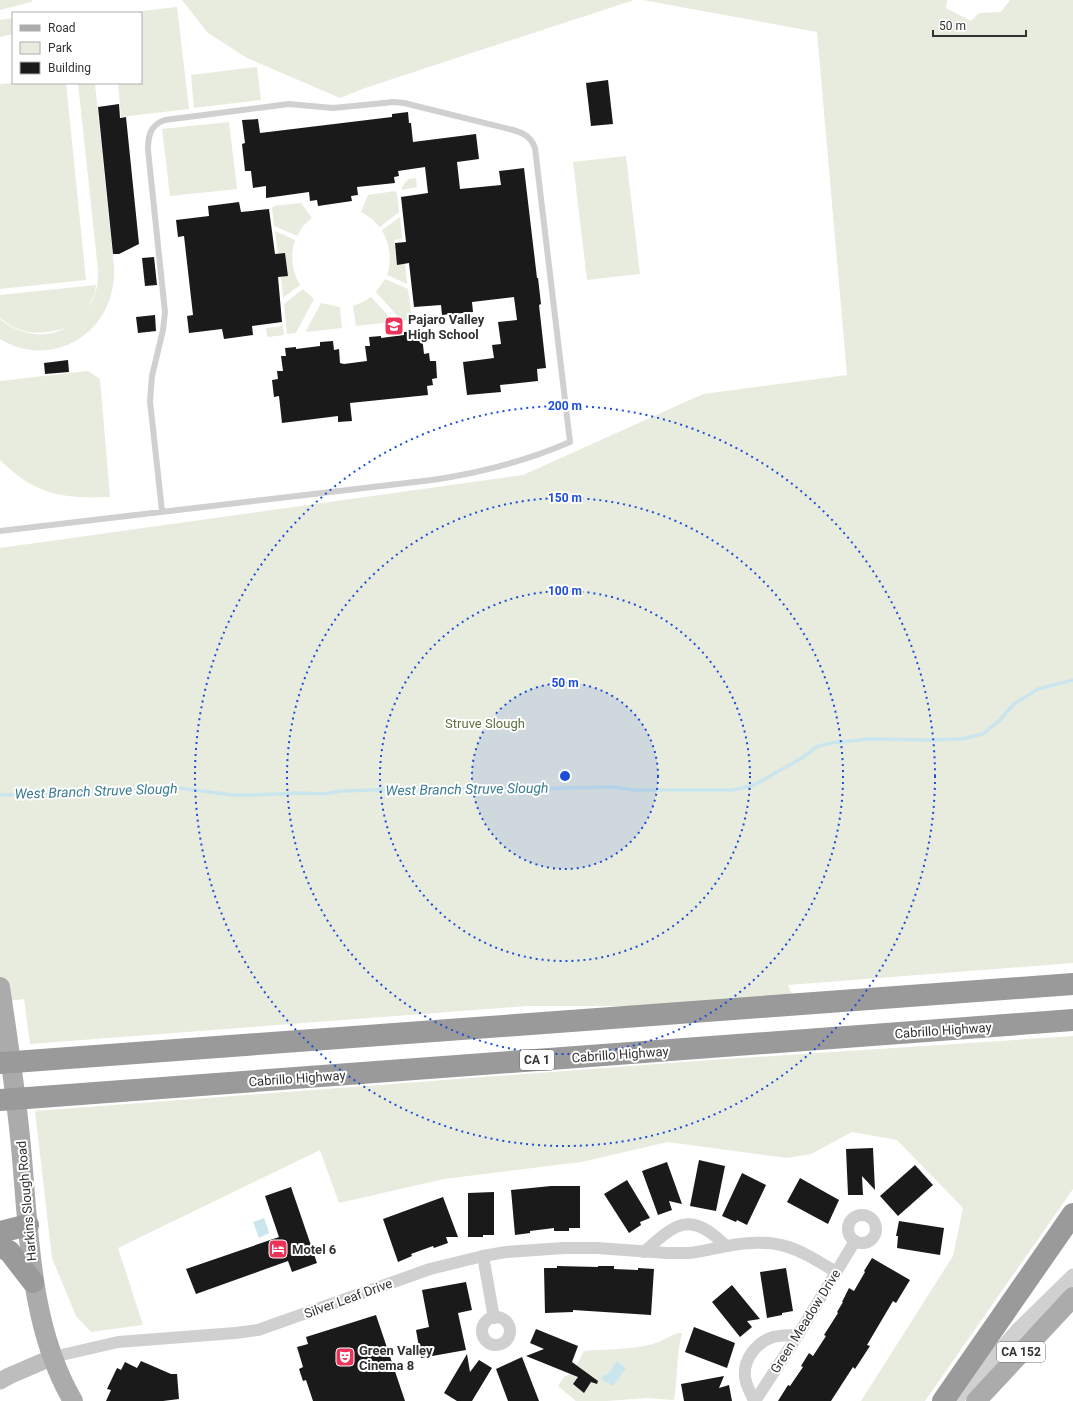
<svg xmlns="http://www.w3.org/2000/svg" width="1073" height="1401" font-family="Roboto,sans-serif">
<style>
.green{fill:#e8ecde}
.water{fill:#cae5ed}
.lines{fill:none;stroke-linecap:round;stroke-linejoin:round}
.stream{stroke:#cae5ed;stroke-width:3.5}
.building{fill:#1a1a1a}
.service{stroke:#d0d0d0;stroke-width:6}
.minor{stroke:#d0d0d0;stroke-width:12}
.tertiary{stroke:#d0d0d0;stroke-width:15}
.secondary{stroke:#bdbdbd;stroke-width:17}
.primary{stroke:#ababab;stroke-width:20}
.motorway{stroke:#9a9a9a;stroke-width:22}
.ring{fill:none;stroke:#1d4ed8;stroke-width:2;stroke-dasharray:2 4}
.labels{text-anchor:middle;stroke-width:4;stroke-linejoin:round;paint-order:stroke}
.shield{fill:#fff;stroke:#707070;stroke-width:1}
.shield-label{font-size:12px;font-weight:bold;fill:#333}
.poi-label{font-size:13px;font-weight:bold;fill:#333;stroke:#fff;text-anchor:start}
.park-label{font-size:13px;fill:#5d713d;stroke:#fff}
.street-label{font-size:13px;fill:#333;stroke:#fff}
.water-label{font-size:14px;font-style:italic;fill:#3a7c93;stroke:#fff}
.centre{fill:#1d4ed8;stroke:#fff;stroke-width:2}
.ring-label{font-size:12px;text-anchor:middle;font-weight:bold;fill:#1d4ed8;stroke:#fff;stroke-width:4;stroke-linejoin:round;paint-order:stroke}
</style>
<rect width="100%" height="100%" fill="#fff"/>
<g class="green">
<path d="M0 0H33L31 2 0 10Z"/>
<path d="M182 0H634L365 88 340 98 247 58 208 33Z"/>
<path d="M643 0H947L946 8 971 21 979 13 1001 12 1010 0H1073V963L788 985 796 1003 715 1006H527L30 1044 24 999 0 1002V548L523 475 703 394 847 375 817 32Z"/>
<path d="M177 7 189 109 121 117 118 83H141V13H125Z"/>
<path d="M13 18V34L0 37V20Z"/>
<path d="M257 67 261 100 194 108 191 75Z"/>
<path d="M13 83H66L86 280 0 289V84Z"/>
<path d="M78 83 95 84 114 268C117 330 55 372 0 339V319C17 334 45 340 65 328 41 335 21 336 0 318V295L96 285 95 293 88 308C96 296 99 283 98 270Z"/>
<path d="M229 122 237 189 170 196 162 129Z"/>
<path d="M626 156 640 274 587 280 573 162Z"/>
<path d="M416 178 417 187 402 190V187L408 179Z"/>
<path d="M395 191 397 193 399 212 380 227 371 218 361 212 368 195Z"/>
<path d="M301 203 312 218 303 226 297 236 274 226 272 208 274 206Z"/>
<path d="M400 217 402 239 394 240 397 262H405L407 284 387 275C392 259 390 245 382 230Z"/>
<path d="M275 231 295 240C290 256 292 271 300 285L283 298 281 277 288 275 285 253 278 254Z"/>
<path d="M385 279 408 289 412 320 402 321 376 292Z"/>
<path d="M303 289 314 299 296 333 287 334 284 304Z"/>
<path d="M371 297 392 320V322L356 326 353 306 363 302Z"/>
<path d="M321 303 340 307 342 328 306 332V331Z"/>
<path d="M283 326 284 335 268 337 267 335 266 329 267 328Z"/>
<path d="M88 371 100 379 110 497C61 499 36 495 0 460V381Z"/>
<path d="M1073 1036V1189L925 1401H861L953 1256 963 1208 897 1140 852 1132 811 1154 787 1158 668 1142 581 1162 444 1179 339 1203 320 1150 118 1248 143 1325 91 1332 76 1316 52 1258 35 1111 697 1061Z"/>
<path d="M679 1333H682C676 1355 678 1378 674 1400L647 1398 606 1401H576L558 1386 564 1377C574 1374 579 1360 584 1351 606 1349 631 1350 653 1344 663 1341 670 1335 679 1333Z"/>
</g>
<g class="water">
<path d="M264 1218 269 1233 259 1238 253 1222Z"/>
<path d="M617 1361 626 1368 613 1386 601 1379 605 1374 607 1375Z"/>
</g>
<g class="lines">
<path class="stream" d="M0 795 118 792 172 787 232 795H253L300 793 323 794 342 791 401 789H505L525 791 561 788 614 787 634 790H733L754 785 802 758 816 747 831 743 869 739 930 740 961 739 983 734 1000 720 1014 704 1038 689 1073 680"/>
</g>
<g class="building">
<path d="M608 80 613 124 591 126 586 83Z"/>
<path d="M119 104 120 118 126 117 139 244 119 254H113L98 107Z"/>
<path d="M408 112 409 123H411L413 142 476 134 479 159 457 162 460 189 501 185 499 171 524 168 537 278H538L541 304 539 305 546 368 537 369 538 381 500 385 501 392 467 395 463 362 494 358 492 345 501 344 498 322 517 320 514 297 472 302 473 312 442 315 441 305 414 307 409 263 397 265 395 243 406 242 401 197 428 193 425 167 398 171 399 176 394 177 395 183 357 187 358 195 351 196 352 201 318 206 317 200 310 201 309 192 266 198V186L253 188 251 171H245L242 144 245 143 242 120 258 119 260 133 392 117V114Z"/>
<path d="M239 202 241 212 269 209 275 254 285 253 288 276 278 277 282 322 252 326 253 335 224 339 222 329 189 333 187 316 193 315 184 236 178 237 176 220 209 216 208 206Z"/>
<path d="M154 257 157 285 145 286 142 258Z"/>
<path d="M155 315 156 331 138 333 136 317Z"/>
<path d="M418 331 419 336H422L424 354 429 353 430 361H436L437 378 432 379 433 385 427 386 428 395 350 403 352 421 338 422V416L282 423 279 396 274 397 272 380 278 379 277 371H283L281 356H286L285 348 296 347V349L320 346V342L333 341 334 350 339 349 340 363 344 364 367 361 365 346H370L369 337 381 336V338L404 335V332Z"/>
<path d="M68 360 69 372 45 374 44 363Z"/>
<path d="M873 1148 875 1190 862 1176 863 1195H848L846 1149Z"/>
<path d="M699 1160 725 1166 716 1211 690 1206Z"/>
<path d="M667 1162 682 1204 669 1201 672 1210 658 1215 642 1171Z"/>
<path d="M915 1165 933 1185 898 1216 880 1196Z"/>
<path d="M742 1173 766 1185 747 1225 737 1220 736 1222 722 1216Z"/>
<path d="M800 1178 839 1200 828 1224 787 1202Z"/>
<path d="M627 1180 650 1218 640 1222 641 1225 629 1233 604 1194Z"/>
<path d="M551 1186H580V1228H569V1231H554V1228L530 1231V1233L515 1235 511 1190Z"/>
<path d="M291 1187 317 1263 292 1272 288 1261 196 1294 186 1269 279 1237 265 1196Z"/>
<path d="M494 1192V1235H483V1237H468V1193Z"/>
<path d="M443 1197 458 1237H446L448 1243 434 1248 433 1246 411 1254 412 1256 398 1262 383 1219Z"/>
<path d="M899 1221 944 1228 940 1255 897 1248 898 1236H896Z"/>
<path d="M872 1258 910 1280 896 1303 893 1301 867 1345 870 1346 855 1369 853 1367 831 1401H778L788 1385 790 1386 803 1367 801 1366 809 1353 813 1356 826 1336 824 1335 838 1313 837 1312 843 1302H842L849 1288 854 1291 865 1272 864 1271Z"/>
<path d="M557 1266 598 1267V1266H614V1269L638 1270V1268L654 1269 651 1315 573 1310V1312L545 1313 544 1268H557Z"/>
<path d="M786 1268 793 1311 782 1313V1315L767 1318 760 1272Z"/>
<path d="M466 1282 472 1310 458 1313 466 1350 421 1358 416 1330 429 1327 422 1290Z"/>
<path d="M732 1285 760 1319 747 1321 752 1327 740 1337 712 1302Z"/>
<path d="M376 1315 405 1401H313L306 1380 303 1381 299 1369 303 1367 297 1347 308 1344 306 1337Z"/>
<path d="M694 1327 735 1343 727 1368 685 1352Z"/>
<path d="M536 1329 578 1346 572 1362 598 1381 597 1384 591 1382 584 1393 573 1384 578 1377 526 1356 544 1349 530 1343Z"/>
<path d="M467 1354 470 1372 479 1360 492 1368 472 1401H457L444 1393Z"/>
<path d="M522 1357 539 1401H508L496 1369Z"/>
<path d="M141 1361 171 1374H177L179 1399 163 1401H106L111 1390 107 1389 117 1368 121 1370 125 1362 137 1368Z"/>
<path d="M724 1376 719 1388 729 1385 732 1401H684L681 1384Z"/>
</g>
<g class="lines">
<path class="service" d="M0 531 432 480C480 473 526 461 570 442L535 148C531 137 524 133 513 130L404 103 394 102 333 108 289 104 165 120C150 125 148 136 148 150L165 312 163 330 152 376 150 401 162 511"/>
<g class="minor">
<circle cx="862" cy="1229" r="14"/>
<path d="M644 1252C677 1222 690 1211 726 1246"/>
<path d="M483 1256 494 1318"/>
<circle cx="496" cy="1331" r="14"/>
<path d="M53 1357 118 1342 235 1333 258 1330 430 1269 483 1256 506 1252 564 1248H597L667 1253H688C701 1252 714 1248 727 1246 777 1237 794 1246 836 1272"/>
<path d="M754 1401C751 1393 746 1386 745 1377 743 1359 757 1342 773 1337 782 1335 790 1335 798 1335"/>
<path d="M755 1401 798 1335 855 1241"/>
</g>
<path class="tertiary" d="M955 1401 1019 1329 1073 1276"/>
<path class="secondary" d="M0 1381 9 1376 53 1357"/>
<g class="primary">
<path d="M0 987C8 1040 16 1093 21 1147 29 1231 29 1326 73 1401"/>
<path d="M976 1401 1073 1297"/>
</g>
<g class="motorway">
<path d="M0 1063 1073 984"/>
<path d="M0 1100 1073 1020"/>
<path d="M0 1232 28 1225"/>
<path d="M0 1247 9 1251 33 1282"/>
<path d="M943 1401 1073 1214"/>
</g>
</g>
<circle cx="565" cy="776" r="93" fill="#1d4ed8" fill-opacity=".12"/>
<g class="ring">
<circle cx="565" cy="776" r="93"/>
<circle cx="565" cy="776" r="185"/>
<circle cx="565" cy="776" r="278"/>
<circle cx="565" cy="776" r="370"/>
</g>
<defs>
<g id="school-square" transform="scale(1)"><rect x="-9" y="-9" width="18" height="18" rx="4" fill="#ec335a" stroke="#fff"/><path d="M0-5L7-2L0 1L-7-2ZM-4 1L0 2.5L4 1V4Q0 6-4 4Z" fill="#fff"/></g>
<g id="hotel-square" transform="scale(1)"><rect x="-9" y="-9" width="18" height="18" rx="4" fill="#ec335a" stroke="#fff"/><path d="M-6-4.5h1.5V1H6V5H4.5V3h-9V5H-6ZM-4 0a1.8 1.8 0 1 1 3.6 0ZM.5 0V-2.5h3Q6-2.5 6 0Z" fill="#fff"/></g>
<g id="theatre-square" transform="scale(1)"><rect x="-9" y="-9" width="18" height="18" rx="4" fill="#ec335a" stroke="#fff"/><path d="M-5-5.5Q0-4 5-5.5V0Q5 5 0 6Q-5 5-5 0ZM-3.3-2.5H-1v1.5H-3.3ZM1-2.5H3.3v1.5H1ZM-2.8 1Q0 5.5 2.8 1Z" fill="#fff"/></g>
</defs>
<g fill-rule="evenodd">
<use href="#school-square" x="394" y="326"/>
<use href="#hotel-square" x="278" y="1249"/>
<use href="#theatre-square" x="345" y="1357"/>
</g>
<g class="labels">
<g class="shield">
<rect x="520" y="1050" width="34" height="20" rx="3"/>
<rect x="997" y="1342" width="48" height="20" rx="3"/>
</g>
<g class="shield-label">
<text x="537" y="1064">CA 1</text>
<text x="1021" y="1356">CA 152</text>
</g>
<g class="poi-label">
<text x="408" y="324">Pajaro Valley<tspan x="408" dy="15">High School</tspan></text>
<text x="292" y="1254">Motel 6</text>
<text x="359" y="1355">Green Valley<tspan x="359" dy="15">Cinema 8</tspan></text>
</g>
<g class="park-label">
<text x="485" y="728">Struve Slough</text>
</g>
<g class="street-label">
<text transform="translate(943 1030) rotate(-4)" y="5">Cabrillo Highway</text>
<text transform="translate(620 1054) rotate(-4)" y="5">Cabrillo Highway</text>
<text transform="translate(297 1078) rotate(-4)" y="5">Cabrillo Highway</text>
<text transform="translate(26 1201) rotate(-95)" y="5">Harkins Slough Road</text>
<text transform="translate(348 1298) rotate(-20)" y="5">Silver Leaf Drive</text>
<text transform="translate(805 1321) rotate(-58)" y="5">Green Meadow Drive</text>
</g>
<g class="water-label">
<text transform="translate(467 789) rotate(-1)" y="5">West Branch Struve Slough</text>
<text transform="translate(96 791) rotate(-2)" y="5">West Branch Struve Slough</text>
</g>
</g>
<circle cx="565" cy="776" r="6" class="centre"/>
<g class="ring-label">
<text x="565" y="410">200 m</text>
<text x="565" y="502">150 m</text>
<text x="565" y="595">100 m</text>
<text x="565" y="687">50 m</text>
</g>
<rect x="12" y="12" width="130" height="72" fill="#ffffff" stroke="#adadad"/>
<rect x="20" y="25" width="20" height="6" fill="#ababab" stroke="#adadad"/>
<text x="48" y="32" font-size="12" fill="#333333">Road</text>
<rect x="20" y="42" width="20" height="12" fill="#e8ecde" stroke="#adadad"/>
<text x="48" y="52" font-size="12" fill="#333333">Park</text>
<rect x="20" y="62" width="20" height="12" fill="#1a1a1a" stroke="#adadad"/>
<text x="48" y="72" font-size="12" fill="#333333">Building</text>
<path d="M933 30v6h93v-6" fill="none" stroke="#333333" stroke-width="2"/>
<text x="939" y="30" font-size="12" fill="#333333" stroke="#ffffff" stroke-width="3" paint-order="stroke">50 m</text>
</svg>
